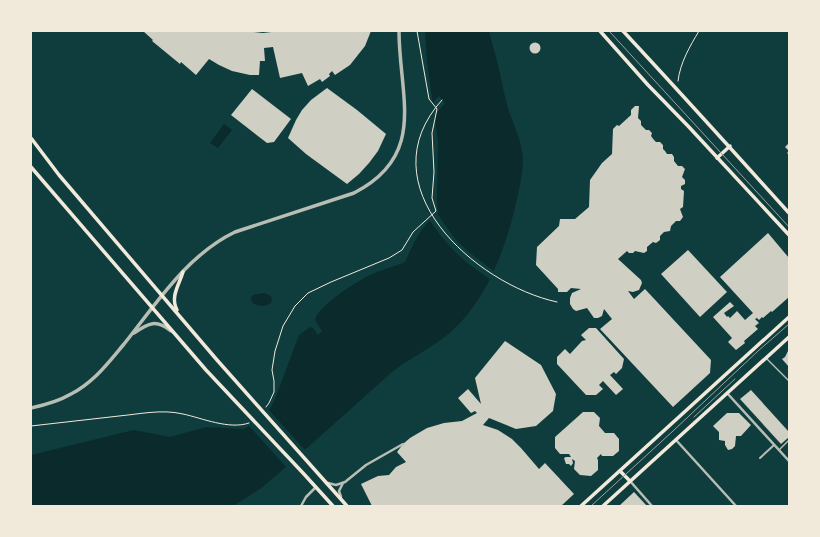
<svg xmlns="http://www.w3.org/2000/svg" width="820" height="537" font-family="'Archivo Narrow',sans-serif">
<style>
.water{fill:#0a2a2b}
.pier{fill:#0f3d3e}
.building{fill:#cfcfc3}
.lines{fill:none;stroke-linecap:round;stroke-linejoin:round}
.path{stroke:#f1e9da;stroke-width:1}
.service{stroke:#b8beb3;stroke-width:1.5}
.pedestrian{stroke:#b8beb3;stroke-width:2}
.minor{stroke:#b8beb3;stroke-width:2.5}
.tertiary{stroke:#b8beb3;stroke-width:3.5}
.secondary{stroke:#f1e9da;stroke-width:3.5}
.tram{stroke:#97a49c;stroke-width:1}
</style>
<rect width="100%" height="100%" fill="#0f3d3e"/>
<g class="water">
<path d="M425 31H489C492 44 496 56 499 69 502 82 504 95 508 108 512 122 520 136 522 151 525 166 520 184 517 199 506 247 489 296 452 331 434 347 411 357 392 372L278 474 260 489 233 506H31V455L134 430 170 437 206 427 244 429 259 420 271 407 275 399 299 335 310 327 313 328 318 335 322 331 315 320C319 305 356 282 370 275 381 270 393 267 405 262 415 241 419 229 438 213L437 200 438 141 427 61Z"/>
<path d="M224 124 232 130 218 148 210 143Z"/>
<path d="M263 293 269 295 272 298 271 303C265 307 258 307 252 302L251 298 253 295Z"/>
</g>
<g class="pier">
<path d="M439 96 445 103 433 118 431 104Z"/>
<path d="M436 212 455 239 470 253 495 272 491 280 466 262 453 250 441 236 428 218Z"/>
<path d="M267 408 306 451 287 468 248 425 258 419Z"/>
</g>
<g class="building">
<path d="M143 31H243L263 33 280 31H371L365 46 350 65 335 75 332 71 329 74 330 76 322 82 320 79 308 86 302 73 280 78 273 47 264 48 265 61H260L259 75H250L232 71 219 65 209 59 196 75 181 62 180 64 152 41 153 40Z"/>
<circle cx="535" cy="48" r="5.5"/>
<path d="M327 88 357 110 386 134 378 151 369 163 359 174 347 184 306 154 288 138 296 120 302 110 311 100Z"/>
<path d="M252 89 291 119 274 142 267 143 231 115Z"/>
<path d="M635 106H639L638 118 641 121V125L646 130H649L652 133 651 136 654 140 656 142H660L663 145V149L665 151 667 154H672L674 157V161L678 166H682L685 169 682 177 685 180V184L681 186V189L684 191 683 207 680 209 683 217 680 221H676L671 226 670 231 664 232 660 236V240L656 243 653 242 647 247V251L644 253 635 251 633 253H629L627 251 618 259 641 280 642 283 639 290 633 292 628 291 634 299 645 289 711 360 710 373 673 407 600 329 612 319 604 309 602 316 598 318H594L587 308 576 311 573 309 570 304V298L572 293 581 289 571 288 567 292H558V289L536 265 537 247 559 226 560 219H575L589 207 590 180 602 163 612 154 613 129 617 125 619 126 631 115V110Z"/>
<path d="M789 143V155L787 153 789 151 785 147Z"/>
<path d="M768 233 789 258V297L772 312 771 311 763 318 762 317 759 320 757 318 755 319 759 323 755 326 758 329 744 341 745 343 736 350 728 342 732 338 713 317 730 302 734 306 724 313 727 317 728 316 730 318 737 311 745 320 753 313 720 277Z"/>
<path d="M688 250 727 292 700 317 661 274Z"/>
<path d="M589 328H596L624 359 622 368 616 374 614 372 610 375 623 389 616 395 603 381 599 385 603 389 596 395H586L557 364V357L565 349 570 354 582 341 586 340 581 335Z"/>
<path d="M505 341 541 365 556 394 553 411 536 426 516 429 489 418 483 425 498 430 512 439 521 448 539 469 545 463 574 494 561 506H372L361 484 378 476 389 475 396 467 406 462 397 452 403 444 410 438 427 428 444 423 462 421 477 413 475 411 471 413 458 398 468 389 481 404 475 378Z"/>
<path d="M789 349V367L782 359 785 357Z"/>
<path d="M751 390 789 432V437L781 444 740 399Z"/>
<path d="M583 412H594L600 418 599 426 605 433H614L619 439V451L613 456H602L601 454 597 458 598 460V470L591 476 580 475 574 469 575 461 572 459 573 463 571 466 569 464H566L564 458 566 457H571L569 454H560L555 448V437Z"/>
<path d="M727 413H739L751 425 741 436H736L735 446 732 449 728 450 725 445V441L719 440V432L713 426Z"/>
<path d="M634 492 647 506H619Z"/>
</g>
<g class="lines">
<g class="path">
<path d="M678 81C680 63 690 46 699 31"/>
<path d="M442 100C365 185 474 284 557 302"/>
<path d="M266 407 269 403 274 392V381L272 370 275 351 283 326 295 306 308 293 331 282 389 258 402 250 413 232 436 211 432 198 434 172 432 133 437 109 429 99 417 31"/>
<path d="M31 426C60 423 90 419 119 416 140 414 162 409 183 414 202 418 229 430 249 423"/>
</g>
<g class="service">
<path d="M766 358 789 381"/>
<path d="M779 450 789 440"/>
</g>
<path class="pedestrian" d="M760 458 774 445"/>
<g class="minor">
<path d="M727 393 789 461"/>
<path d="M676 440 736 506"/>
<path d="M630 481 652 506"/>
<path d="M328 483 336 485 345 482 366 465 403 444"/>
<path d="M341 497 339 491 343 483"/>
<path d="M301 506 306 497 316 487"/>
</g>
<g class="tertiary">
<path d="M134 333C149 323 156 319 171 331"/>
<path d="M31 408C45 405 59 401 71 394 94 382 108 363 124 344 156 304 187 255 235 232L354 193C428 155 399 96 399 31"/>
</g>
<g class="secondary">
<path d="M600 31 648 85 688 126 789 235"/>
<path d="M623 31C679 91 734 152 789 213"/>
<path d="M31 138 59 175 217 360 347 506"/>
<path d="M717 158 730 146"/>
<path d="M31 167 206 370 303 473 333 506"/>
<path d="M177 310C170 297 179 285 183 272"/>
<path d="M620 471 630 481"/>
<path d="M581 506 789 317"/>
<path d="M603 506 789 337"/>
</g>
<g class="tram">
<path d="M609 31 789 227"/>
<path d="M694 417 735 379"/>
<path d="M591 506 673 431 758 351 789 324"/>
</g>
</g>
<rect width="820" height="537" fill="none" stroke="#f1e9da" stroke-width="64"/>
</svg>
